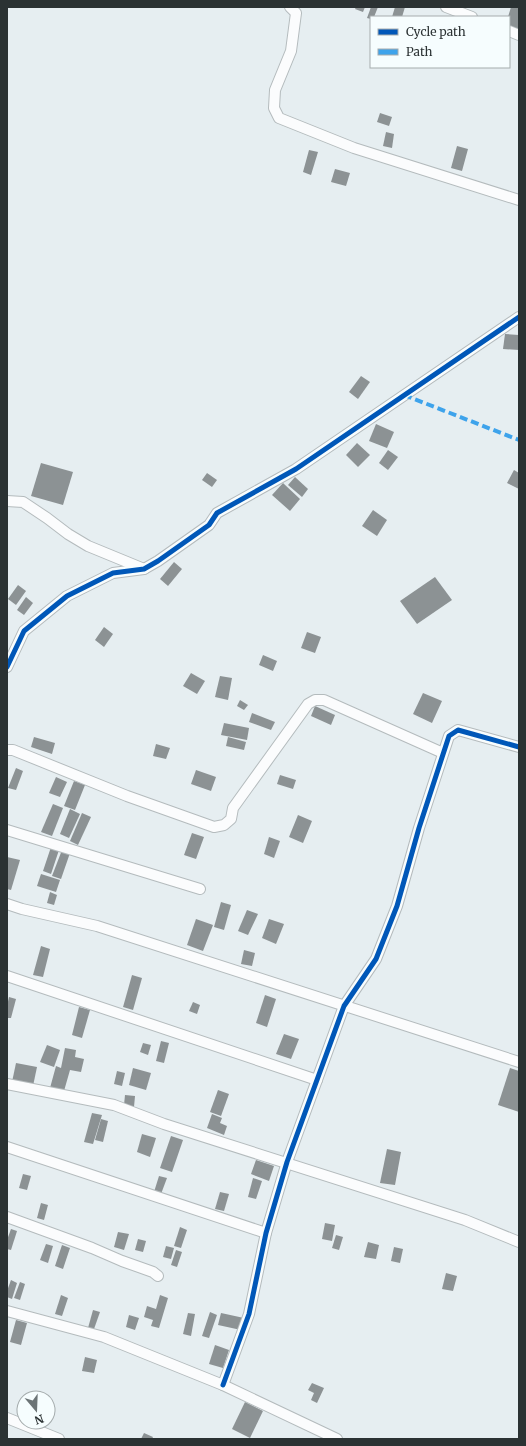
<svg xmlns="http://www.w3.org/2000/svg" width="526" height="1446" font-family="Merriweather,serif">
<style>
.building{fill:#8c9294}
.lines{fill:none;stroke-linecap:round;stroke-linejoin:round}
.street-casing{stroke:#b4bbbd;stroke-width:12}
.street{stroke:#fbfcfd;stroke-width:10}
.quiet{stroke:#3ea3eb;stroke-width:4;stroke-dasharray:8 4;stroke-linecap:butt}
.cycleway-casing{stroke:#f6fdfe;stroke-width:8}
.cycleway{stroke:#0057b8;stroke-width:5}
</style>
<rect width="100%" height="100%" fill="#e6eef1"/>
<g class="building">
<path d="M356 7H365L363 12 355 9Z"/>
<path d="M371 7H378L374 17H371V19L367 18Z"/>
<path d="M395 7H405L402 17H392Z"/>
<path d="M511 7H519V32L509 28V17H508Z"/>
<path d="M380 113 392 117 389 126 377 122Z"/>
<path d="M386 132 394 134 392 148 383 146Z"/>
<path d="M457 146 468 149 462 171 451 168Z"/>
<path d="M309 150 318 152 311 175 303 172Z"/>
<path d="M335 169 350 173 346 186 331 182Z"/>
<path d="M505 334 519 335V350L503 349Z"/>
<path d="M361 376 370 382 358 399 349 392Z"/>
<path d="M376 424 394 432 387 448 369 441Z"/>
<path d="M357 443 370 455 358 467 346 455Z"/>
<path d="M388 450 398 457 388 470 379 463Z"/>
<path d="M41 463 73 472 63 505 31 496Z"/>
<path d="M514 470 519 473V489L507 483Z"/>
<path d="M207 473 217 480 212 487 202 480Z"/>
<path d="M295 477 308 489 302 497 288 485Z"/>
<path d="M283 483 300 499 290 511 272 495Z"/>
<path d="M373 510 387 520 377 536 362 526Z"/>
<path d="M174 562 182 569 168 586 160 579Z"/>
<path d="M435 577 452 600 417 624 400 601Z"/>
<path d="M18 585 26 591 16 605 8 599Z"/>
<path d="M26 597 33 603 24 615 17 610Z"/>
<path d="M104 627 113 634 104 647 95 640Z"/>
<path d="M307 632 321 637 315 653 301 648Z"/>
<path d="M263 655 277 661 273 671 259 665Z"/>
<path d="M191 673 205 681 197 694 183 686Z"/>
<path d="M220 676 232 678 228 700 215 697Z"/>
<path d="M423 693 442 701 432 723 413 714Z"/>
<path d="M240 700 248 705 244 710 237 706Z"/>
<path d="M315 706 335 715 331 725 311 716Z"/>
<path d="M252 713 275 722 271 730 249 722Z"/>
<path d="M224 723 249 728 247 740 221 735Z"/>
<path d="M34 737 55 743 52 754 31 747Z"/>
<path d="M228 737 246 742 244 750 226 746Z"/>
<path d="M156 744 170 748 166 759 153 756Z"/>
<path d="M16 768 23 771 16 790 8 788Z"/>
<path d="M196 770 216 777 211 791 191 784Z"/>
<path d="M280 775 296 780 293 789 277 784Z"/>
<path d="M56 777 67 782 60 797 49 793Z"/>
<path d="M74 781 85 785 75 810 64 806Z"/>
<path d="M53 804 63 808 52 836 41 832Z"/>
<path d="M70 809 80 814 69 838 60 834Z"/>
<path d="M82 813 91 817 78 845 70 841Z"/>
<path d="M298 815 312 821 303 843 289 837Z"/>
<path d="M192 833 204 837 196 859 184 855Z"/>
<path d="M269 837 280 841 274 858 264 854Z"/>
<path d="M51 847 59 850 51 874 43 871Z"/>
<path d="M62 850 70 853 61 879 52 876Z"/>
<path d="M7 857 20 860 11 890 7 889Z"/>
<path d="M41 874 60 880 56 892 37 886Z"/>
<path d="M50 892 57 895 54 905 47 903Z"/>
<path d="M221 902 231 905 224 930 214 927Z"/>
<path d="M247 910 258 914 248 935 238 931Z"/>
<path d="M196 919 213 925 203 951 187 945Z"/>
<path d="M269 919 284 924 276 944 262 938Z"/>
<path d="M41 946 50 949 43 977 33 975Z"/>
<path d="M244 950 255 953 252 966 241 964Z"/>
<path d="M132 975 142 978 133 1010 123 1007Z"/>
<path d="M265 995 276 999 267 1027 256 1023Z"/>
<path d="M9 997 16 999 11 1018H7V1006Z"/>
<path d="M193 1002 200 1005 197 1014 189 1011Z"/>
<path d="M79 1007 90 1010 82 1038 72 1035Z"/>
<path d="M284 1034 299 1039 291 1059 276 1054Z"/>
<path d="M161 1041 169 1043 164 1063 156 1061Z"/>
<path d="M143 1043 151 1045 148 1055 140 1052Z"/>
<path d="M47 1045 60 1050 54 1067 40 1062Z"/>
<path d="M65 1048 76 1050 75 1057 84 1059 81 1072 70 1070 64 1091 50 1088 56 1066 61 1068Z"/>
<path d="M16 1063 37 1067 33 1086 12 1082Z"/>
<path d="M133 1068 151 1073 146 1090 129 1085Z"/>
<path d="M510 1068 519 1071V1112L498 1105Z"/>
<path d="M117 1071 125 1073 122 1086 114 1084Z"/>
<path d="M218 1090 229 1094 221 1116 210 1112Z"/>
<path d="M125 1095 135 1096 134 1107 124 1105Z"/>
<path d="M92 1113 102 1115 93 1144 84 1142Z"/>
<path d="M212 1114 222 1118 220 1123 227 1126 224 1135 207 1128Z"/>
<path d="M101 1119 108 1121 103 1142 95 1140Z"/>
<path d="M142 1134 156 1138 150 1157 137 1152Z"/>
<path d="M171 1136 183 1140 172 1172 160 1168Z"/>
<path d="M387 1149 401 1152 395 1185 380 1183Z"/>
<path d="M256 1160 274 1166 269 1181 251 1174Z"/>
<path d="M23 1174 31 1176 27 1190 19 1188Z"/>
<path d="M159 1176 167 1178 161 1194 154 1192Z"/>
<path d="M253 1178 262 1181 256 1199 248 1197Z"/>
<path d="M220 1192 229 1194 224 1211 215 1209Z"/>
<path d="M41 1203 48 1205 44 1220 37 1218Z"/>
<path d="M325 1223 335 1225 332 1241 322 1239Z"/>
<path d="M180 1227 187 1230 181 1248 174 1246Z"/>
<path d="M11 1229 17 1231 11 1250 7 1249V1240Z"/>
<path d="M118 1232 129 1234 124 1250 114 1247Z"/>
<path d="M336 1235 343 1237 339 1250 332 1248Z"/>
<path d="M138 1239 146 1241 143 1252 135 1250Z"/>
<path d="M368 1242 379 1245 376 1259 364 1257Z"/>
<path d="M46 1244 53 1246 48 1263 40 1260Z"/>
<path d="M62 1245 70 1248 63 1269 55 1266Z"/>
<path d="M166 1246 174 1248 171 1259 163 1257Z"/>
<path d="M394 1247 403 1249 400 1263 391 1261Z"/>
<path d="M176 1250 182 1252 177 1267 171 1265Z"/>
<path d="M446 1273 457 1276 453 1291 442 1289Z"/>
<path d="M11 1280 17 1283 12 1299 7 1297V1291Z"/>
<path d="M20 1282 25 1284 20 1300 14 1298Z"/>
<path d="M61 1295 68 1298 62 1316 55 1314Z"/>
<path d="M160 1295 168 1298 159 1328 151 1326 153 1320 144 1317 147 1306 156 1309Z"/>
<path d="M93 1310 100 1312 94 1329 88 1328Z"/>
<path d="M210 1312 217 1315 209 1338 202 1336Z"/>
<path d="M188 1313 195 1314 191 1336 183 1334Z"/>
<path d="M221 1313 244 1318 241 1330 218 1325Z"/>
<path d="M129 1315 139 1318 135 1330 126 1327Z"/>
<path d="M16 1320 27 1323 21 1345 10 1342Z"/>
<path d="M215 1345 229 1350 223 1368 209 1364Z"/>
<path d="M85 1357 97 1360 94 1373 82 1371Z"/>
<path d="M312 1383 324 1388 317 1403 311 1400 314 1393 308 1390Z"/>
<path d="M245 1402 263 1411 250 1438 232 1429Z"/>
<path d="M144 1433 153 1437 152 1439H141Z"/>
</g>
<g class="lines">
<g class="street-casing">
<g id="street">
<path d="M290 7 296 13 291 51 275 90 274 108 279 118 354 148 519 200"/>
<path d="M446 7 472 17"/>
<path d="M509 31 519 35"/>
<path d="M7 501 23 502 47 518 68 534 88 546 144 569"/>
<path d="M7 667 24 631 67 596 113 573 144 569 158 561 209 525 217 513 296 469 519 317"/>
<path d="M7 750H13L127 796 214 827 224 825 231 819 233 808 308 704 315 700H324L443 753"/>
<path d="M7 830 200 889"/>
<path d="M7 904 22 909 97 926 519 1062"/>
<path d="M7 976 317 1080"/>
<path d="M7 1084 114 1105 164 1124 465 1220 519 1242"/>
<path d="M7 1147 266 1233"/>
<path d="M7 1217 92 1248 122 1261 153 1272 158 1276"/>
<path d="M7 1311 104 1337 223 1385 337 1439"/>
<path d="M223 1385 249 1314 266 1233 287 1162 344 1006 376 959 397 906 419 828 449 736 458 730 519 747"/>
<path d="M7 1418 59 1439"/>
</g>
</g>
<use href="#street" class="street"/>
<path class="quiet" d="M404 395 519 440"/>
<g class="cycleway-casing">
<g id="cycleway">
<path d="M7 667 24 631 67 596 113 573 144 569 158 561 209 525 217 513 296 469 519 317"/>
<path d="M223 1385 249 1314 266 1233 287 1162 344 1006 376 959 397 906 419 828 449 736 458 730 519 747"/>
</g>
</g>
<use href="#cycleway" class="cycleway"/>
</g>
<rect width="526" height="1446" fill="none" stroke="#2b3233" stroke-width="16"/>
<rect x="370" y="16" width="140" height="52" fill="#f6fdfe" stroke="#a5acad"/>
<rect x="378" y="29" width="20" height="6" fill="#0057b8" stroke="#a5acad"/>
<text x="406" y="36" font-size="12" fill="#2b3233">Cycle path</text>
<rect x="378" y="49" width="20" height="6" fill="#3ea3eb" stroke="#a5acad"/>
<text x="406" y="56" font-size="12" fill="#2b3233">Path</text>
<g transform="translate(36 1410) rotate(161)"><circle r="19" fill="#f6fdfe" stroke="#a5acad"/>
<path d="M0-3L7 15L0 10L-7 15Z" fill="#6c7476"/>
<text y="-6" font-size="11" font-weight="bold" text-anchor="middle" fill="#2b3233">N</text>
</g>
</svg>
